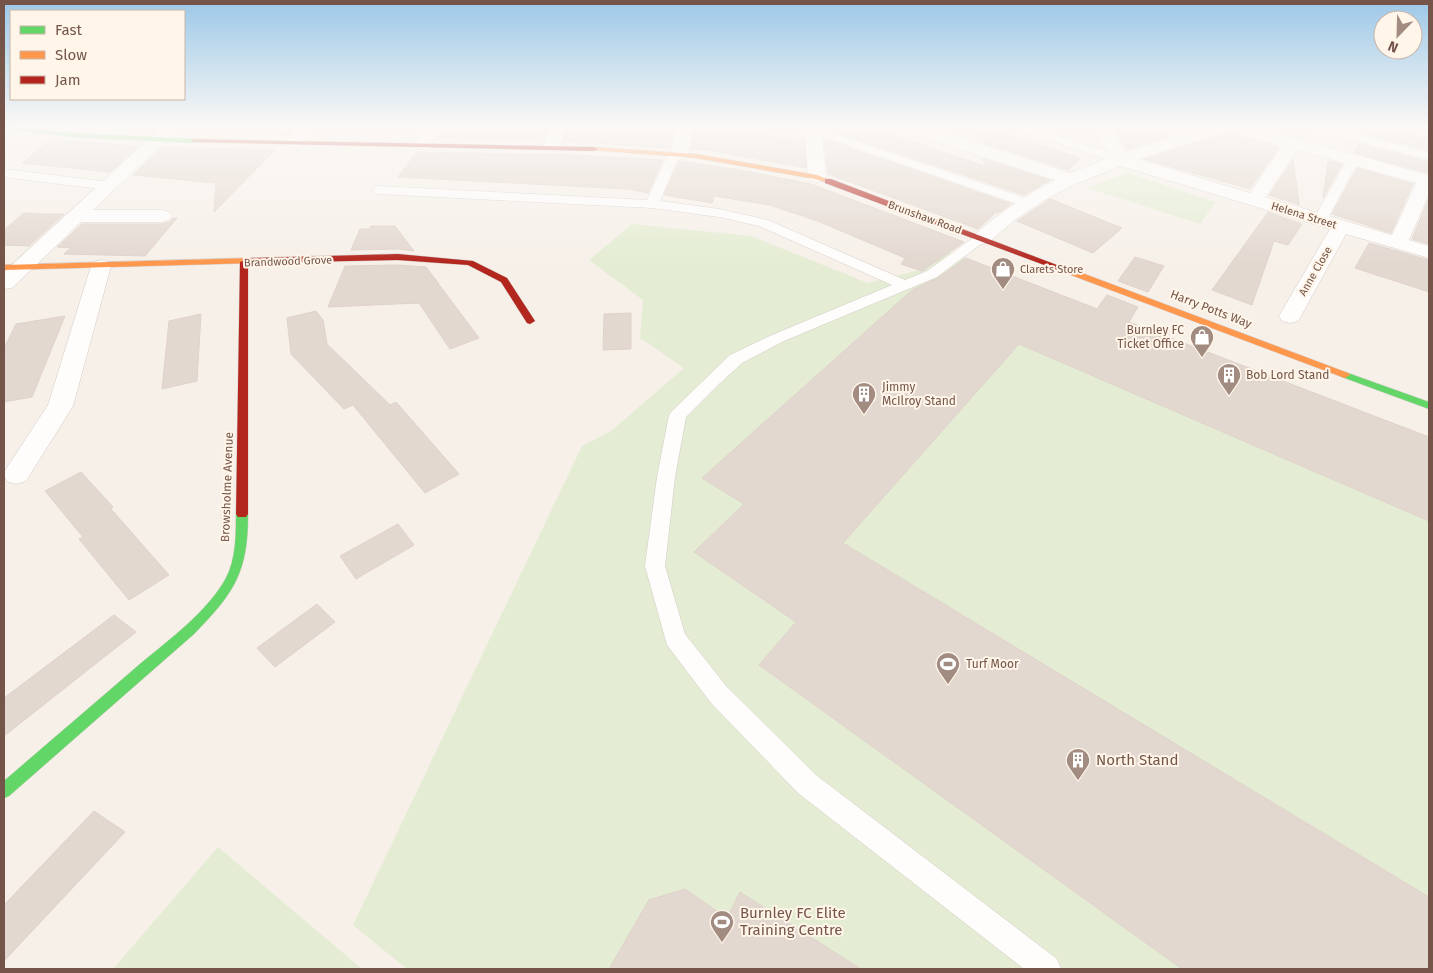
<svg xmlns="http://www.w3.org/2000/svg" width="1433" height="973" font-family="'Fira Sans',sans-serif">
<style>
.green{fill:#e4edd3}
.building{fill:#e3d8d0;stroke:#dfd2cb}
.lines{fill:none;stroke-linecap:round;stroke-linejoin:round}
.lane-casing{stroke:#d4cbc6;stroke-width:1}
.street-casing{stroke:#d4cbc6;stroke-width:1}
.fast-casing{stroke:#d5cbc6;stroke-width:1}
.slow-casing{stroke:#d5cbc6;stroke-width:1}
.jam-casing{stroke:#d5cbc6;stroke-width:1}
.lane{fill:#fefdfc;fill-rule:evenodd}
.street{fill:#fefdfc;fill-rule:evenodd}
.fast{fill:#63d668;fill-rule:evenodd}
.slow{fill:#ff974d;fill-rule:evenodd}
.jam{fill:#b3261e;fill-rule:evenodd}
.labels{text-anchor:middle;stroke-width:4;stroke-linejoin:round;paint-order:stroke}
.far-street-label{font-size:11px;fill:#755549;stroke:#fff5e9}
.far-poi-label{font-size:11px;fill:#755549;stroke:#fff5e9;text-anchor:start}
.street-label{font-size:12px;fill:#755549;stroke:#fff5e9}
.poi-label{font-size:12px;fill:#755549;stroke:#fff5e9;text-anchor:start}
.near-poi-label{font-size:15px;fill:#755549;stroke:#fff5e9;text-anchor:start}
</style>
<rect width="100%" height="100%" fill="#f6f0e9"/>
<g class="green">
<path d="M1127 173 1216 202 1200 224 1088 188Z"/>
<path d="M632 224 751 236 868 283 919 270 939 248 1429 437V969H407L353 925 582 446 611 431 684 368 640 338 643 300 589 260Z"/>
<path d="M218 847 362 969H113Z"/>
</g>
<g class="building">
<path d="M76 126H160L154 132Z"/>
<path d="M183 126H294L288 135 176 133Z"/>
<path d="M444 126H549L543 141 438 137Z"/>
<path d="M569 126H674L670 148 563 141Z"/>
<path d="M833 126H865L985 166 983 159 1050 180 1024 195 828 130Z"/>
<path d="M973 126H979L1081 158 1068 170 978 141Z"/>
<path d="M1113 126H1160L1168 137 1127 149Z"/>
<path d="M1369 126H1398L1402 132 1429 139V150L1365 134Z"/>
<path d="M693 130 804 139 806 168 714 151 691 149Z"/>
<path d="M1229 133 1279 147 1250 189 1144 159Z"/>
<path d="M52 139 66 141 139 146 110 172 22 163Z"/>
<path d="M824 139 1011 204 998 213 996 212 978 229 828 174Z"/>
<path d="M1359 144 1429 162V173L1354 153Z"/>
<path d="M162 147 191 148 275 150 214 212 216 183 133 175Z"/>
<path d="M417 152 576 155 663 160 648 193 628 189 398 177Z"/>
<path d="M1293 159 1299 204 1300 205 1269 195Z"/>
<path d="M679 161 740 170 811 184 964 242 922 271 901 264 905 258 820 222 770 205 714 196 712 203 664 195Z"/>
<path d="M1328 161 1342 164 1323 198Z"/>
<path d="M1357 168 1413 184 1391 233 1332 214Z"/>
<path d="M1429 198V244L1412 239Z"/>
<path d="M1050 199 1122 228 1093 253 1017 221Z"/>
<path d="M1268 212 1302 224 1288 245 1274 241 1252 305 1212 290Z"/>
<path d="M24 213 40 214H64L29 246 4 245V230Z"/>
<path d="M173 218H177L145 256 64 254 71 248 57 247 82 224H162L170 222Z"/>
<path d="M371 226H395L414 251 398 249 351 250 360 229H369Z"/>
<path d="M1369 243 1429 260V292L1355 268Z"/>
<path d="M1135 257 1164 266 1148 292 1118 281Z"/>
<path d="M966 258 1097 309 1107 295 1138 307 1129 322 1429 437V521L1019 344 843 543 1429 897V969H1182L759 665 796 622 694 552 744 504 702 478 912 290 938 278Z"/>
<path d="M398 265 426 267 439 284 438 286H440L479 338 450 349 419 303 328 307 345 266Z"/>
<path d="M316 311 323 320 327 344 390 405 396 402 459 474 425 493 353 405 344 409 291 354 287 318Z"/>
<path d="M631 313V349L603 350 604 314Z"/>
<path d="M201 314 197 381 162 389 169 321Z"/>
<path d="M65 316 32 397 4 402V348L16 324Z"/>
<path d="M81 472 113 507 111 509 169 575 129 600 79 539 83 537 45 491Z"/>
<path d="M398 524 414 545 356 579 340 556Z"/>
<path d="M317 604 335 622 275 667 257 648Z"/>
<path d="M114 615 136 632 4 736V698Z"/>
<path d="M94 811 125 832 4 961V905Z"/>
<path d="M685 889 727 918 740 892 861 969H609L649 900Z"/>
</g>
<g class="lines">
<g class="lane-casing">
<g id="lane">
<path d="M1008 126H1026L1125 157 1127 160 1125 163H1117Z"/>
<path d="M1162 126H1173L1185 142 1183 144H1175Z"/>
<path d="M1306 126H1326L1429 152V160L1307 128Z"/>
<path d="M813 127 1032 200 1033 203 1027 207 1022 206 809 132 807 130Z"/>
<path d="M674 150 680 154 660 201 719 209 768 220 905 280 927 271 977 235H987L989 238 937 277 784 341 742 363 719 384 686 417 675 477 665 566 685 634 727 687 816 775 1057 959 1061 969H1024L798 793 711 703 667 645 645 566 657 477 669 415 672 411 730 355 772 335 892 285 759 226 719 217 652 208 378 194 372 190 378 186 647 200 668 154Z"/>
<path d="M1353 156 1359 160 1327 220 1325 223H1315L1313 220 1347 160Z"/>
<path d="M4 169 109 182 115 186 109 190 4 177Z"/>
</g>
</g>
<g class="street-casing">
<g id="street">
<path d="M163 126H181L93 210H162L169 212 172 216 169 220 162 222H81L12 288 4 289V272Z"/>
<path d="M297 126H314C307 137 301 150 287 147L284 143Z"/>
<path d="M425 126H442L430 148 424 149 418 148 415 144Z"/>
<path d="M551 126H567L558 150 552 151 546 150 543 146Z"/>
<path d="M676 126H692L689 154 686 158 680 159 674 158 671 154Z"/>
<path d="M805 126H821L826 177 823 181 817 182 811 181 808 177Z"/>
<path d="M898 126H924L1070 173 1111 157 1093 126H1110L1125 152 1209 126H1250L1429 175V194L1409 240 1429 246V258L1346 234 1301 316 1298 321 1290 323 1282 321 1279 316 1330 229 1121 166 1073 185 1043 201 1015 220 989 242 982 244 975 242 972 238 975 234C1000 213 1025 195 1055 180L900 130ZM1229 131 1282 146 1250 193 1138 159ZM1297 150 1416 183 1392 235 1265 197Z"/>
<path d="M1400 126 1429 127V137L1402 130Z"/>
<path d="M101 260 108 262 111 266 73 406 26 481 16 484 6 481 4 472 48 405 91 266 94 262Z"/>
</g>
</g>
<g class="fast-casing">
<g id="fast">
<path d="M4 126 73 133 194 139 197 141 194 143 73 137 4 129Z"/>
<path d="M1345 372 1429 402V409L1342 377 1340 375 1342 373Z"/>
<path d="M242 509 246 511 248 514C248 573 234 593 194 634L9 796 4 798V781C49 742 95 703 140 664 169 640 208 611 226 578 236 559 236 535 236 514L238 511Z"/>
</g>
</g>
<g class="slow-casing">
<g id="slow">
<path d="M594 147 696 154 817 175 832 181 828 183 815 179 696 158 592 150V148Z"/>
<path d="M251 258 255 261 254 263 4 270V265Z"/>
<path d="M1066 267 1348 373 1350 375 1345 378 1342 377 1063 272 1062 270Z"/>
</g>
</g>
<g class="jam-casing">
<g id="jam">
<path d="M194 139 594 147 598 149 594 151 192 142V140Z"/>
<path d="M825 179H831L1070 270 1069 272H1063L825 183Z"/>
<path d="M398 254 473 261 507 278 535 321 530 324 527 323 501 282 468 265 398 260 248 263V514L246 517H238L236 514 240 262 251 258Z"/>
</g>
</g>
<use href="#lane" class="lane"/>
<use href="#street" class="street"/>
<use href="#fast" class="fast"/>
<use href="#slow" class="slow"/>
<use href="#jam" class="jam"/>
</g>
<linearGradient id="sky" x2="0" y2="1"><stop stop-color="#9cc8e8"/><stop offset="0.48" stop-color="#fbf8f5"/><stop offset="1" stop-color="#fbf8f5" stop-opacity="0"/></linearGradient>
<rect width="1433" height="263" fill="url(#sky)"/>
<defs>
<g id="shop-pin" transform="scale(1.25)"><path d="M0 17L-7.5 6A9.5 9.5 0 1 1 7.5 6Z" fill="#a28b81" stroke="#fff5e9"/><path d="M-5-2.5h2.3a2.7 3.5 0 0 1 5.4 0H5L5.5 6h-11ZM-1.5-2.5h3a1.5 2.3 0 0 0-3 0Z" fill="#fff"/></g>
<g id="building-pin" transform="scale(1.25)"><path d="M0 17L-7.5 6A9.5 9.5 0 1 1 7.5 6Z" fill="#a28b81" stroke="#fff5e9"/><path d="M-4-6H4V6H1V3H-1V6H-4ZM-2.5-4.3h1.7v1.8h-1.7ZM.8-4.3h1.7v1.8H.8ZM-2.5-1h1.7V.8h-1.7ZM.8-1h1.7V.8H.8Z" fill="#fff"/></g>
<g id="stadium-pin" transform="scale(1.25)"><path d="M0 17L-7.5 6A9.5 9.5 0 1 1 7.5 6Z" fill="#a28b81" stroke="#fff5e9"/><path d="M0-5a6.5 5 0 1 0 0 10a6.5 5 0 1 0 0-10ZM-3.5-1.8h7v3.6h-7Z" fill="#fff"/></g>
</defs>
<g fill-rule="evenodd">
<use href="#shop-pin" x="1003" y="269"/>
<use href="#shop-pin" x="1202" y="337"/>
<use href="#building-pin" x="1229" y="375"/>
<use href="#building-pin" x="864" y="394"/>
<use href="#stadium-pin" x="948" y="664"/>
<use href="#building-pin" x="1078" y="760"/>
<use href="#stadium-pin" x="722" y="922"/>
</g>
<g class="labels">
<g class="far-street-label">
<text transform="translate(1304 215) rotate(17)" y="4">Helena Street</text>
<text transform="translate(925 217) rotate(20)" y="4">Brunshaw Road</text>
<text transform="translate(288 261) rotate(-2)" y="4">Brandwood Grove</text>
<text transform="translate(1315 271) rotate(-60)" y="4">Anne Close</text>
</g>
<g class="far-poi-label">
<text x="1020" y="273">Clarets Store</text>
</g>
<g class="street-label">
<text transform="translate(1211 309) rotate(21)" y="4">Harry Potts Way</text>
<text transform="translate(227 487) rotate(-88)" y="4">Browsholme Avenue</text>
</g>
<g class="poi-label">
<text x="1184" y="334" text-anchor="end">Burnley FC<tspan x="1184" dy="14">Ticket Office</tspan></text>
<text x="1246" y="379">Bob Lord Stand</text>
<text x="882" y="391">Jimmy<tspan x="882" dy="14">McIlroy Stand</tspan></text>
<text x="966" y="668">Turf Moor</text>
</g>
<g class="near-poi-label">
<text x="1096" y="765">North Stand</text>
<text x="740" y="918">Burnley FC Elite<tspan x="740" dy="17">Training Centre</tspan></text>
</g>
</g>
<rect width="1433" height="973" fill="none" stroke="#755549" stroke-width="10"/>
<rect x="10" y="10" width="175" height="90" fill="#fff5e9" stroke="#c8b5a9"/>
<rect x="20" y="26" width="25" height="8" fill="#63d668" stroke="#c8b5a9"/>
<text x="55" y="35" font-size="15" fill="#755549">Fast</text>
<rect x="20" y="51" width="25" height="8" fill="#ff974d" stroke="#c8b5a9"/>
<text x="55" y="60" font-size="15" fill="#755549">Slow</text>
<rect x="20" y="76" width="25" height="8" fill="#b3261e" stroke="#c8b5a9"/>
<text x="55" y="85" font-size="15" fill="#755549">Jam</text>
<g transform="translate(1398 35) rotate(203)"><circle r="24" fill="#fff5e9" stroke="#c8b5a9"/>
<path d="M0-4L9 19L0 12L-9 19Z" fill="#a28b81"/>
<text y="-8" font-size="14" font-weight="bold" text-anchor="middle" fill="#755549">N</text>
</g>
</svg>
